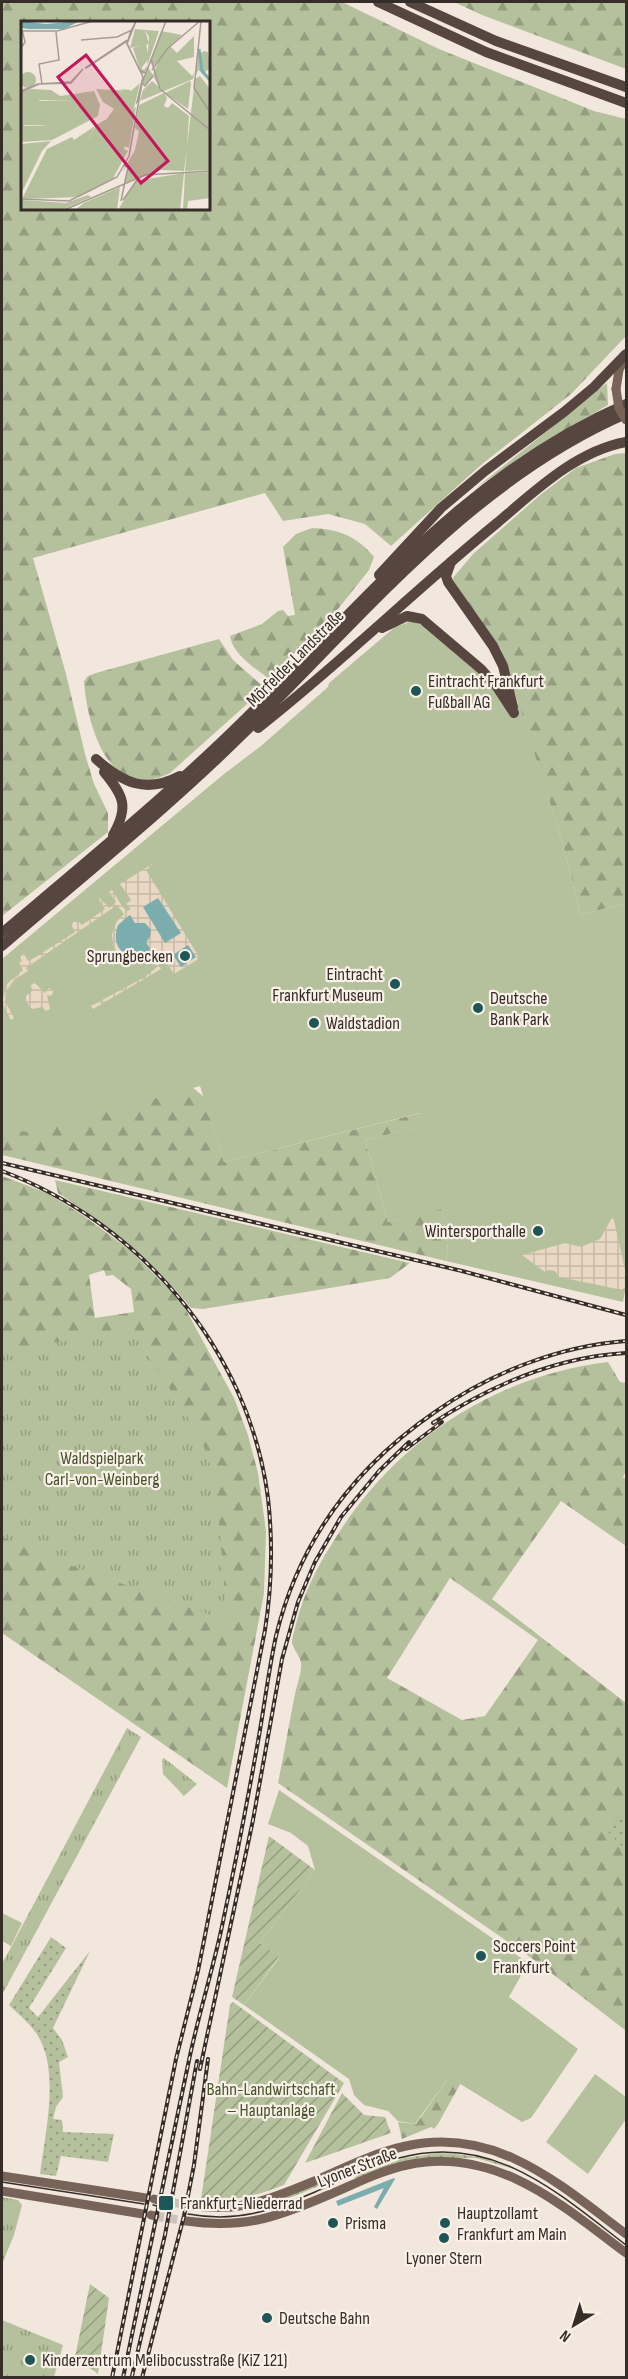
<svg xmlns="http://www.w3.org/2000/svg" width="628" height="2379" font-family="'Sofia Sans Condensed',sans-serif">
<style>
.grass{fill:url(#grass-dots)}
.forest{fill:url(#forest-firs);fill-rule:evenodd}
.park{fill:url(#park-tufts)}
.garden{fill:url(#garden-furrows)}
.pitch{fill:#b5c19c}
.plaza{fill:url(#plaza-grid);fill-rule:evenodd}
.water{fill:#7badae}
.lines{fill:none;stroke-linecap:round;stroke-linejoin:round}
.major-tunnel{stroke:#ccc2b8;stroke-width:9;stroke-dasharray:9 4.5;stroke-linecap:butt}
.major{stroke:#786359;stroke-width:9}
.highway{stroke:#57463f;stroke-width:10}
.tram{stroke:#362c28;stroke-width:1.5}
.rail-casing{stroke:#362c28;stroke-width:4}
.rail{stroke:#f9f1e8;stroke-width:1.5;stroke-dasharray:4.5;stroke-linecap:butt}
.major-bridge{stroke:#786359;stroke-width:9}
.poi-dot{fill:#1e5557;stroke:#f9f1e8;stroke-width:2}
.labels{text-anchor:middle;stroke-width:4.5;stroke-linejoin:round;paint-order:stroke}
.street-label{font-size:18px;fill:#362c28;stroke:#f9f1e8}
.poi-label{font-size:18px;fill:#362c28;stroke:#f9f1e8;text-anchor:start}
.park-label{font-size:18px;fill:#46542c;stroke:#f9f1e8}
.inset-river{fill:none;stroke:#7badae;stroke-width:3}
.inset-road{fill:none;stroke:#a79c94;stroke-width:1.5}
.view{fill:#c2185b;fill-opacity:0.15;stroke:#c2185b;stroke-width:3}
.inset-edge{fill:none;stroke:#362c28;stroke-width:3}
</style>
<defs>
<pattern id="grass-dots" width="8" height="8" patternUnits="userSpaceOnUse" patternTransform="scale(1.5)"><rect width="8" height="8" fill="#b5c19c"/><path d="M2 2h.1M6 6h.1" fill="none" stroke="#949d7f" stroke-width="1.8" stroke-linecap="round"/></pattern>
<pattern id="forest-firs" width="22" height="20" patternUnits="userSpaceOnUse" patternTransform="scale(1.5)"><rect width="22" height="20" fill="#b5c19c"/><path d="M5 1l3.5 6h-7zM16 11l3.5 6h-7z" fill="#949d7f"/></pattern>
<pattern id="park-tufts" width="24" height="20" patternUnits="userSpaceOnUse" patternTransform="scale(1.5)"><rect width="24" height="20" fill="#b5c19c"/><path d="M3 7l-1-3M5 7V3M7 7l1-3M15 17l-1-3M17 17v-4M19 17l1-3" fill="none" stroke="#949d7f"/></pattern>
<pattern id="garden-furrows" width="10" height="10" patternUnits="userSpaceOnUse" patternTransform="scale(1.5)"><rect width="10" height="10" fill="#b5c19c"/><path d="M-1 1l2-2M0 10L10 0M9 11l2-2" fill="none" stroke="#949d7f"/></pattern>
<pattern id="plaza-grid" width="8" height="8" patternUnits="userSpaceOnUse" patternTransform="scale(1.5)"><rect width="8" height="8" fill="#e9d8c3"/><path d="M0 4h8M4 0v8" fill="none" stroke="#c8baa8"/></pattern>
</defs>
<rect width="100%" height="100%" fill="#f2e7dc"/>
<g class="grass">
<path d="M626 1806V1851L607 1832Z"/>
<path d="M51 1937 66 1948 29 2008 38 2017 90 1951 53 2028 62 2040 68 2057 59 2062 63 2097 56 2107 53 2119 62 2120 63 2132 114 2134 108 2162 61 2156 56 2176 40 2174C45 2134 60 2072 38 2036 31 2024 18 2014 9 2005Z"/>
<path d="M439 2153C466 2154 492 2158 517 2170L476 2158H439L357 2179 354 2177 404 2158Z"/>
<path d="M348 2170 346 2174C294 2196 256 2218 198 2210L233 2211Z"/>
</g>
<g class="forest">
<path d="M2 2H342L439 49 594 111 626 119V336L571 394 481 465 391 546 365 524 328 514 283 521 265 493 33 558 66 674 85 754 94 784 108 813V832L2 916ZM208 22V208H22V22Z"/>
<path d="M454 2H626V69L482 15Z"/>
<path d="M607 383 608 405 538 446 476 488Z"/>
<path d="M626 453V903L581 915 560 835 501 650 452 579 473 554 540 495 576 468 615 454Z"/>
<path d="M312 528C338 529 357 536 374 557L369 570 338 609 269 679C254 667 233 655 230 636L262 624 278 611 283 610 288 616 295 615 283 547 296 534Z"/>
<path d="M219 639 233 660 265 688 170 773C109 805 87 725 84 681L88 676 96 673Z"/>
<path d="M2 1005 192 1087 204 1097 224 1162 421 1113 424 1126 365 1140 388 1222 442 1208 448 1249 446 1261 2 1155Z"/>
<path d="M2 1176 47 1193 84 1216 131 1251 171 1291 186 1310 234 1398 248 1435 258 1473 266 1531 264 1593 227 1788 2 1633ZM104 1270 106 1276 113 1275 131 1289 134 1312 95 1318 89 1275Z"/>
<path d="M55 1180 410 1263 390 1278 203 1309 191 1308C153 1261 108 1226 58 1193Z"/>
<path d="M608 1362 620 1382 626 1383V1471L623 1477 626 1480V1546L561 1501 492 1599 626 1703V1806L608 1832 626 1851 625 2030 537 1962 278 1783C284 1754 289 1724 295 1694 297 1685 302 1672 301 1663 300 1656 293 1649 292 1642 292 1637 295 1629 296 1624 303 1595 317 1567 333 1542 393 1443 493 1376 608 1362ZM450 1578 538 1640 485 1716 462 1720 387 1678Z"/>
<path d="M449 2077 463 2079 438 2124 434 2129 431 2127 402 2139 398 2122 416 2124Z"/>
</g>
<g class="park">
<path d="M133 1331 201 1438 216 1482 227 1621 41 1555 2 1537V1350Z"/>
<path d="M127 1728 141 1737 2 1995V1964Z"/>
<path d="M164 1758 197 1784 184 1796 163 1774 162 1760Z"/>
<path d="M2 2197 18 2200 22 2205 14 2235 2 2264Z"/>
<path d="M2 2320 63 2345 54 2377H2Z"/>
</g>
<g class="garden">
<path d="M269 1836 315 1870 260 1943 279 1957 244 2005 232 1997Z"/>
<path d="M233 2002 344 2083 284 2185C256 2196 232 2202 201 2199L230 2005Z"/>
<path d="M342 2093 364 2115 385 2117 391 2133 305 2163Z"/>
<path d="M90 2284 109 2298 98 2374 75 2357Z"/>
</g>
<g class="pitch">
<path d="M408 618 425 627 485 676 506 709 519 704 560 835 581 915 626 903V1286L623 1302 446 1261 448 1249 442 1209 388 1222 365 1140 423 1126 420 1113 224 1162 200 1086 33 1133 21 1131 2 1121V959L224 774 261 746 328 687 329 683 395 627 407 623Z"/>
<path d="M279 1790 528 1963 509 1997 578 2049 531 2118 522 2122 449 2077 415 2124 398 2121 388 2111 364 2105 354 2095 349 2079 244 2005 279 1958 260 1943 315 1870 308 1846 291 1833 268 1824Z"/>
<path d="M2 1913 22 1923 11 1946 2 1941Z"/>
<path d="M595 2074 626 2097V2119L588 2174 546 2142Z"/>
</g>
<g class="plaza">
<path d="M154 863 146 870 199 957 197 960 174 974 160 953 154 956 161 969 93 1009 91 1006 145 977 157 967 150 958 135 961 124 958 116 951 113 945 112 934 117 921 124 914 117 905 26 968 28 971 14 980 7 990 6 997 5 1001 14 1018 11 1020 4 1007 3 999 7 984 23 970 19 963 22 961 20 957 24 954 28 961 34 958 75 932 72 926 73 922H79L82 925 105 909 99 900 100 898 109 908 116 902 109 892 112 890 122 906 127 911 131 909 126 904 131 900 120 884ZM130 915 135 924 138 923 150 937 146 942 116 937 124 919Z"/>
<path d="M35 983 45 993 49 988 54 991 51 996 47 995 50 1009 46 1011 42 1007 33 1009 29 1007 28 1003 26 1002V996L32 991 31 985Z"/>
<path d="M613 1216 626 1274V1286L622 1290 559 1277 555 1271 549 1270 545 1272 522 1255 565 1243 581 1247 600 1239Z"/>
</g>
<g class="water">
<path d="M158 898 181 933 165 943 143 907Z"/>
<path d="M130 915 135 923H145L151 930 150 937 146 942 152 952C129 963 109 950 118 925Z"/>
<path d="M188 945 196 957 181 967 173 955Z"/>
<path d="M394 2178 395 2179 377 2209 374 2207 384 2188 338 2206 336 2201Z"/>
</g>
<g class="lines">
<g class="major-tunnel">
<path d="M158 2200 189 2205"/>
<path d="M155 2216 186 2221"/>
</g>
<g class="major">
<path d="M616 389 619 370 625 357"/>
<path d="M2 2176 146 2198"/>
<path d="M2 2191 143 2214"/>
<path d="M154 2199 158 2200"/>
<path d="M189 2205C237 2213 269 2200 312 2182 342 2169 373 2153 406 2146 496 2126 559 2184 626 2234"/>
<path d="M151 2215 155 2216"/>
<path d="M186 2221C243 2229 275 2218 326 2196 353 2185 379 2171 407 2165 494 2145 562 2205 626 2253"/>
</g>
<g class="highway">
<path d="M378 2 486 52 626 103"/>
<path d="M410 2 496 41 626 87"/>
<path d="M451 562 446 576 448 582 493 646 503 666 513 707"/>
<path d="M379 575 441 508 485 471 564 412 594 387 626 354"/>
<path d="M382 628 407 616 422 619 481 669 497 687 514 713"/>
<path d="M258 728C341 663 416 589 497 523 535 491 576 451 626 442"/>
<path d="M96 759C123 783 146 794 180 776"/>
<path d="M104 772C124 796 129 807 113 835"/>
<path d="M2 933C85 863 169 794 247 717 368 599 466 474 626 404"/>
<path d="M2 946C83 876 167 809 243 734 362 618 471 481 626 414"/>
</g>
<g class="tram">
<path d="M2 2182 144 2204"/>
<path d="M153 2205 157 2206"/>
<path d="M188 2214C237 2223 270 2211 315 2192 342 2180 370 2166 399 2158 493 2132 558 2193 626 2245"/>
</g>
<g class="rail-casing">
<g id="rail">
<path d="M2 1163 462 1271 626 1315"/>
<path d="M2 1171C140 1223 249 1350 268 1498 273 1543 272 1586 265 1630L198 1971 176 2059 112 2378"/>
<path d="M433 1423C491 1385 557 1357 626 1353"/>
<path d="M406 1449 442 1422"/>
<path d="M200 2069 253 1820 282 1659 298 1602 315 1562 341 1517 379 1471 409 1442"/>
<path d="M132 2376 165 2235 197 2061"/>
<path d="M123 2378C145 2273 166 2169 188 2065 197 2020 211 1976 221 1931 234 1870 246 1809 257 1747 264 1710 268 1673 276 1636 299 1541 355 1467 435 1412 490 1373 559 1346 626 1341"/>
<path d="M142 2378 184 2216 194 2165 208 2059"/>
</g>
</g>
<use href="#rail" class="rail"/>
<path class="major-bridge" d="M616 389 619 408 626 420"/>
</g>
<g class="poi-dot">
<circle cx="416" cy="691" r="6"/>
<circle cx="185" cy="956" r="6"/>
<circle cx="395" cy="984" r="6"/>
<circle cx="478" cy="1008" r="6"/>
<circle cx="314" cy="1023" r="6"/>
<circle cx="538" cy="1231" r="6"/>
<circle cx="481" cy="1956" r="6"/>
<rect x="158" y="2195" width="16" height="16" rx="3"/>
<circle cx="333" cy="2223" r="6"/>
<circle cx="445" cy="2223" r="6"/>
<circle cx="444" cy="2238" r="6"/>
<circle cx="267" cy="2318" r="6"/>
<circle cx="30" cy="2360" r="6"/>
</g>
<g class="labels">
<g class="street-label">
<text transform="translate(295 658) rotate(-45)" y="6">Mörfelder Landstraße</text>
<text transform="translate(357 2167) rotate(-21)" y="6">Lyoner Straße</text>
</g>
<g class="poi-label">
<text x="428" y="687">Eintracht Frankfurt<tspan x="428" dy="21">Fußball AG</tspan></text>
<text x="173" y="962" text-anchor="end">Sprungbecken</text>
<text x="383" y="980" text-anchor="end">Eintracht<tspan x="383" dy="21">Frankfurt Museum</tspan></text>
<text x="490" y="1004">Deutsche<tspan x="490" dy="21">Bank Park</tspan></text>
<text x="326" y="1029">Waldstadion</text>
<text x="526" y="1237" text-anchor="end">Wintersporthalle</text>
<text x="493" y="1952">Soccers Point<tspan x="493" dy="21">Frankfurt</tspan></text>
<text x="180" y="2209">Frankfurt-Niederrad</text>
<text x="457" y="2219">Hauptzollamt<tspan x="457" dy="21">Frankfurt am Main</tspan></text>
<text x="345" y="2229">Prisma</text>
<text x="444" y="2264" text-anchor="middle">Lyoner Stern</text>
<text x="279" y="2324">Deutsche Bahn</text>
<text x="42" y="2366">Kinderzentrum Melibocusstraße (KiZ 121)</text>
</g>
<g class="park-label">
<text x="102" y="1464">Waldspielpark<tspan x="102" dy="21">Carl-von-Weinberg</tspan></text>
<text x="271" y="2095">Bahn-Landwirtschaft<tspan x="271" dy="21">– Hauptanlage</tspan></text>
</g>
</g>
<g transform="translate(21 21)">
<rect width="189" height="189" fill="#f2e7dc"/>
<path d="M16 80 53 79 57 83 47 105 0 104V88Z" fill="#b5c19c"/>
<path d="M114 8 138 10 126 45 132 54 138 39 132 45 129 41 140 10 161 14 149 25 156 32 173 15V36L156 40 171 55 173 52 172 58 119 80 122 69 131 60 139 67 132 55 124 64 121 62 126 49 121 54 117 45 123 49 126 45 128 16 124 9ZM179 55 189 68V149L164 150 166 126 163 150 140 149 103 162 108 143 101 151 114 129 118 110 114 107 118 84 143 72 146 77 143 85 147 87 151 82 168 95 166 125 174 58ZM169 60 170 62 167 88 144 72ZM119 62 103 128 107 130 91 159 58 176 1 178 26 128 51 116 53 119 74 105 68 118 77 121 101 98 97 96 90 105 84 100 93 88 82 81 75 68 110 70ZM10 68 30 69 39 75 73 70 79 84 77 95 31 119 0 121V71ZM19 79H53L57 83 47 103 50 85H24L32 89 25 91 18 87 28 88 20 83H31L36 81H17L3 91ZM50 86 38 92 45 104 29 97 27 105 25 94 10 98 6 104 20 101 25 105H3L13 91 12 95 28 92 38 96 36 89ZM30 120 21 130 0 173V123ZM189 151V177L167 180 166 189H162L164 152ZM163 152 159 189H97L114 160ZM99 166 96 189H54L63 182ZM67 174 70 176 40 189H0L1 179 45 182Z" fill="#b5c19c" fill-rule="evenodd"/>
<path d="M114 8 124 9 128 23 109 27ZM99 68 110 69 95 85 81 76 103 70Z" fill="#b5c19c"/>
<path d="M183 30 187 31 189 47 183 52 177 49 174 57 176 34ZM-1 59a8 8 0 1 1 16 0a8 8 0 1 1-16 0Z" fill="#b5c19c"/>
<path d="M125 23 128 37 119 49 112 27ZM115 86 108 127 90 120 80 125 68 118 75 104 84 99 92 102 97 96 101 98Z" fill="#b5c19c"/>
<path d="M0 0 25 3 59 0 43 8H8L0 7Z" fill="#7badae"/>
<path class="inset-river" d="M178 28 181 50 189 59"/>
<path class="inset-road" d="M115 0 106 23 119 50 125 52M115 0 114 3 110 10 106 22 122 56 117 80 116 81 122 56 106 22 110 10ZM180 0 173 67 189 91M0 10H36L72 0M60 19 96 16 111 9M0 27 4 21 1 9M130 38 139 68 189 109M64 47 106 19M65 47 106 20M131 49 146 28 179 0M132 55 124 65 121 62 145 0M21 63 18 43 38 39 35 11M0 70 17 63 50 61 62 48M0 71 18 63 50 62 62 48M0 178 48 180 96 156 108 135 121 62M102 179 116 159M100 180 107 146 102 144M43 189 124 154 189 150"/>
<path class="view" d="M65 34 147 140 120 162 37 56Z"/>
<rect width="189" height="189" class="inset-edge"/>
</g>
<rect width="628" height="2379" fill="none" stroke="#362c28" stroke-width="6"/>
<g transform="translate(574 2325) rotate(218)" stroke="#f9f1e8" stroke-width="4.5" paint-order="stroke">
<path d="M0-4.5L10 22L0 15L-10 22Z" fill="#362c28"/>
<text y="-9" font-size="16" font-weight="bold" text-anchor="middle" fill="#362c28">N</text>
</g>
</svg>
